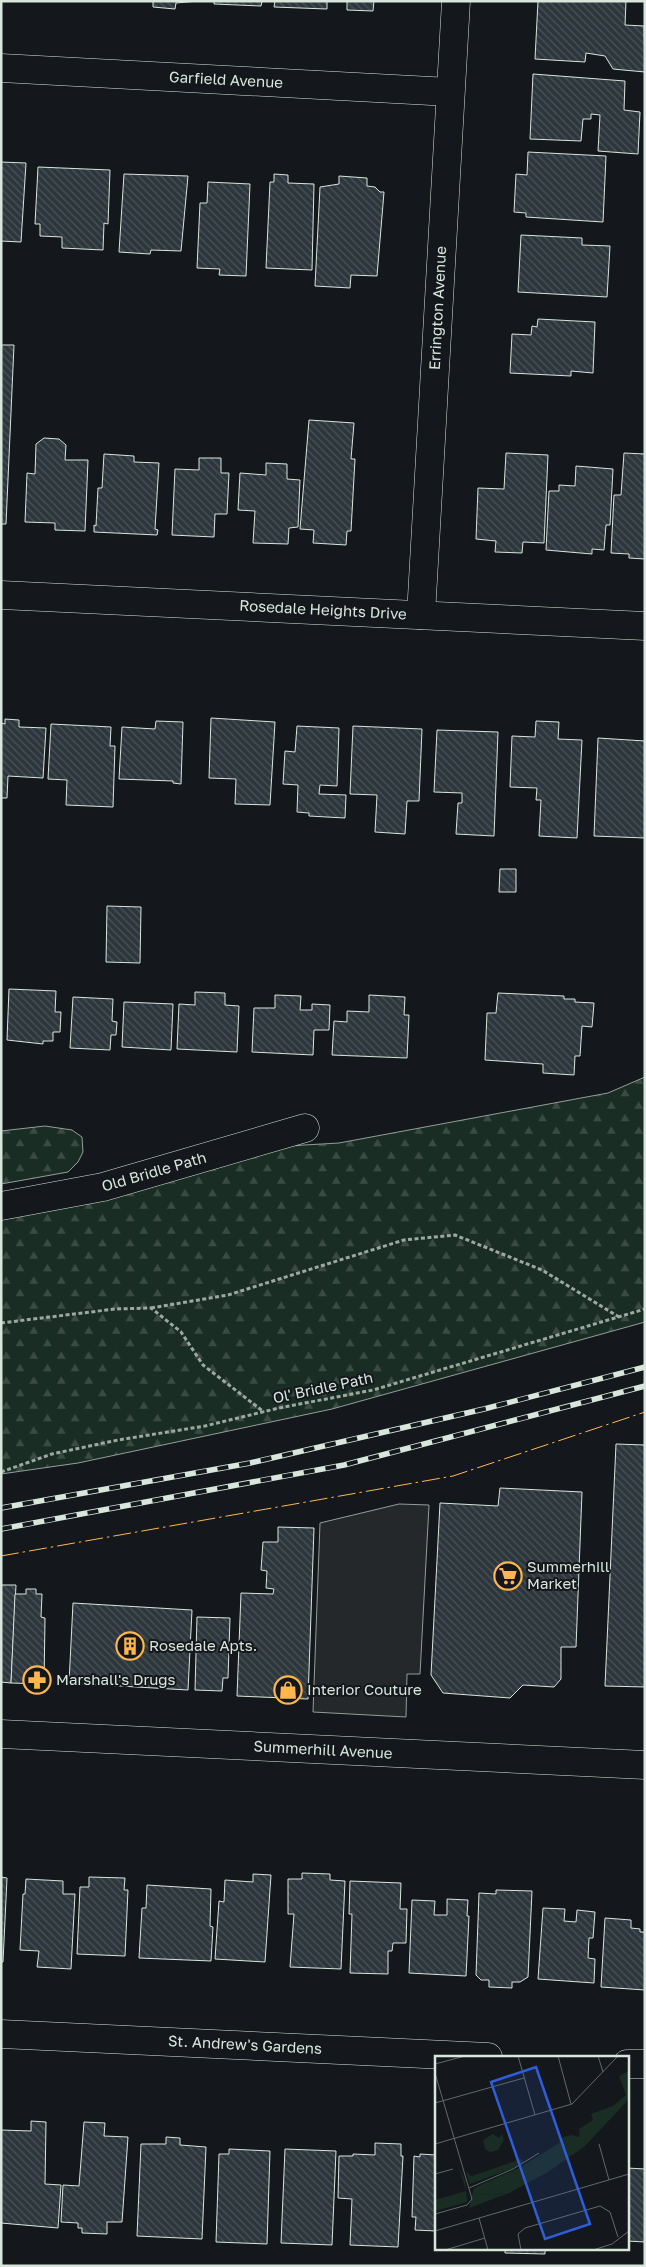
<svg xmlns="http://www.w3.org/2000/svg" width="646" height="2267" font-family="'Golos Text',sans-serif">
<style>
.forest{fill:url(#forest-firs);stroke:#939e99}
.parking{fill:#24282b;stroke:#939e99}
.building{fill:url(#building-back-hatch);stroke:#d8e6dc}
.lines{fill:none;stroke-linecap:round;stroke-linejoin:round}
.minor-casing{stroke:#d8e6dc;stroke-width:29}
.path{stroke:#9da8a2;stroke-width:3;stroke-dasharray:4 2.5;stroke-linecap:butt}
.minor{stroke:#14181c;stroke-width:28}
.rail-casing{stroke:#d8e6dc;stroke-width:5.5}
.rail{stroke:#14181c;stroke-width:4;stroke-dasharray:11;stroke-linecap:butt}
.power{stroke:#ffb74d;stroke-width:1;stroke-dasharray:18 4 2.5 4;stroke-linecap:butt}
.labels{text-anchor:middle;stroke-width:4;stroke-linejoin:round;paint-order:stroke}
.street-label{font-size:15px;fill:#d8e6dc;stroke:#14181c}
.poi-label{font-size:15px;fill:#d8e6dc;stroke:#14181c;text-anchor:start}
.inset-road{fill:none;stroke:#626a69;stroke-width:1}
.view{fill:#305dd8;fill-opacity:0.15;stroke:#305dd8;stroke-width:2.5}
.inset-edge{fill:none;stroke:#d8e6dc;stroke-width:2.5}
</style>
<defs>
<pattern id="forest-firs" width="22" height="20" patternUnits="userSpaceOnUse" patternTransform="scale(1.25)"><rect width="22" height="20" fill="#1a2d24"/><path d="M5 1l3.5 6h-7zM16 11l3.5 6h-7z" fill="#3b4b43"/></pattern>
<pattern id="building-back-hatch" width="6" height="6" patternUnits="userSpaceOnUse" patternTransform="scale(1.25)"><rect width="6" height="6" fill="#2c363c"/><path d="M-1 5l2 2M0 0l6 6M5-1l2 2" fill="none" stroke="#4a5358"/></pattern>
</defs>
<rect width="100%" height="100%" fill="#14181c"/>
<g class="forest">
<path d="M645 1077V1322L332 1409 78 1463 1 1474V1220L133 1192 287 1146 339 1143 608 1093Z"/>
<path d="M45 1126 72 1130 82 1137 83 1152 78 1162 68 1172 1 1184V1131Z"/>
</g>
<path class="parking" d="M399 1504 429 1505 420 1674H407L406 1717 313 1712 320 1523Z"/>
<g class="building">
<path d="M153 1H198L176 3 175 9 153 7Z"/>
<path d="M214 1H262L261 6 214 4Z"/>
<path d="M275 1H327V9L274 7Z"/>
<path d="M347 1H390H374L373 11 347 10Z"/>
<path d="M538 1H626L625 25 644 26 645 72 613 69 605 56 586 53 585 62 535 59Z"/>
<path d="M533 74 625 81 624 110 640 112 638 154 598 151 600 115 591 114V119H583L581 141 530 139Z"/>
<path d="M528 152 606 156 603 222 526 217V213L514 212 516 174 527 175Z"/>
<path d="M1 162 26 163 21 242 1 241Z"/>
<path d="M38 167 110 170 108 224 104 223 103 250 62 248V237L40 236V224H35Z"/>
<path d="M124 174 188 176 181 251 151 250 150 254 119 252Z"/>
<path d="M274 174 288 175V183L314 184 312 270 266 268 270 182H274Z"/>
<path d="M339 176 367 178V186L375 187 380 192H384L377 276 351 275 350 288 315 286 320 187 339 184Z"/>
<path d="M208 182 250 184 246 276 219 275 220 269 197 268 200 203H207Z"/>
<path d="M521 235 582 238V245L610 246 607 297 518 292Z"/>
<path d="M538 319 595 322 593 373 571 371V376L510 373 512 334 531 335 532 326 537 327Z"/>
<path d="M1 345H14L6 524H1Z"/>
<path d="M309 420 354 423 351 459H355L351 531H347L346 545 313 543 314 530 300 529Z"/>
<path d="M44 438 59 439 66 445 65 460H88L85 531 55 530V523L25 522 27 473 35 474 36 444Z"/>
<path d="M506 453 548 455 544 543 523 542 522 553 495 552 496 541 476 539 478 488 504 489Z"/>
<path d="M624 453 645 454V559L629 558V554L611 553 614 495H621Z"/>
<path d="M104 454 134 456V462L159 463 155 529 158 530 157 535 94 532V525L96 526 98 488H102Z"/>
<path d="M199 458H221V473H229L227 514H215L214 537 172 535 175 469 199 470Z"/>
<path d="M266 463 287 464V479L300 480 298 527 289 528 288 544 253 543 255 511 238 510 240 473 266 475Z"/>
<path d="M576 466 613 469 610 525H606L604 550 592 549V554L546 550 549 491H559V485L575 486Z"/>
<path d="M211 718 275 722 270 805 235 804 236 779 209 778Z"/>
<path d="M5 719 19 720V727L46 728 43 778 8 776 7 798H1V723L5 724Z"/>
<path d="M156 721 183 722 181 784 173 783V781L119 779 122 727 155 729Z"/>
<path d="M536 721 559 722 558 739 582 740 577 838 539 836 541 800H536L537 788 510 787 512 736 535 737Z"/>
<path d="M51 724 111 727 110 746H115L113 807 66 805 67 780 48 779Z"/>
<path d="M297 726 339 728 337 786 320 785 319 794 346 795 345 818 309 816V813L297 812 298 785 283 784 285 751 295 752Z"/>
<path d="M353 726 422 729 419 801H407L405 834 375 832 377 795 350 794Z"/>
<path d="M437 730 498 732 494 836 456 834 458 803H462V793L434 792Z"/>
<path d="M598 738 645 741V838L594 836Z"/>
<path d="M500 869H516V892H499Z"/>
<path d="M107 906 141 907 140 963 106 962Z"/>
<path d="M9 989 56 991 55 1012H61L60 1032H53V1041H43V1044L7 1040Z"/>
<path d="M195 992 225 993V1005L239 1006 237 1052 177 1049 179 1004 195 1005Z"/>
<path d="M498 993 564 996V999H575V1002L594 1003 592 1027 582 1026 580 1056H575L574 1075 543 1073V1064L485 1060 487 1013H496Z"/>
<path d="M275 995 301 996 300 1010H312V1004L330 1005 329 1030H314L313 1055 252 1052 254 1008H275Z"/>
<path d="M369 995 405 997 404 1015H409L407 1058 332 1055 334 1021 347 1022V1011L369 1012Z"/>
<path d="M73 997 113 999 112 1021 117 1022 116 1035H111L110 1050 70 1048Z"/>
<path d="M124 1002 173 1004 171 1050 122 1047Z"/>
<path d="M616 1444 645 1445V1687L605 1686Z"/>
<path d="M500 1488 582 1492 576 1647H561V1679L554 1687 523 1685 510 1698 443 1693 431 1675 440 1503 498 1506Z"/>
<path d="M278 1527 314 1528 308 1699 237 1696 241 1593 273 1594 274 1589 266 1588 267 1571 261 1570 263 1542H278Z"/>
<path d="M1 1585H16L11 1683 1 1682Z"/>
<path d="M26 1589H36V1594H42L41 1617 45 1618 44 1684 11 1683 15 1594H26Z"/>
<path d="M73 1603 192 1610 188 1690 69 1683Z"/>
<path d="M197 1617 230 1618 228 1678H223L222 1691 195 1690Z"/>
<path d="M302 1873 330 1874V1880L345 1881 341 1969 290 1967 294 1914H288V1879H302Z"/>
<path d="M253 1874 271 1875 265 1962 215 1959 219 1901 224 1902 225 1880 253 1882Z"/>
<path d="M1 1877 7 1878 3 1962H1Z"/>
<path d="M89 1877 125 1878 124 1890H128L125 1956 77 1954 80 1887H89Z"/>
<path d="M26 1879 63 1881V1894H75L71 1969 37 1967 39 1951 20 1950 23 1894H25Z"/>
<path d="M350 1881 401 1883 400 1909H407L406 1943H393L392 1951H388V1974L350 1973 352 1914H349Z"/>
<path d="M147 1885 211 1889 210 1926 213 1927 211 1961 139 1958 142 1908H146Z"/>
<path d="M496 1890 532 1891 528 1977 520 1982H512V1988L489 1987V1980H481L476 1975 479 1893 496 1894Z"/>
<path d="M447 1899 468 1900 467 1916H469L466 1976 409 1973 412 1900 435 1901 434 1915H447Z"/>
<path d="M543 1908 565 1909 564 1921 576 1922 577 1910 595 1912 593 1938H589L588 1958 595 1959 594 1983 538 1979Z"/>
<path d="M605 1918 631 1920V1928L640 1929V1932H645V1990L601 1987Z"/>
<path d="M31 2121 46 2122 45 2184 61 2185 58 2228 1 2223V2130L31 2131Z"/>
<path d="M84 2122 105 2123 104 2136 128 2137 122 2222H107V2234L82 2233V2228H78V2223L61 2222 63 2185 79 2186Z"/>
<path d="M166 2137 180 2138V2145L206 2147 202 2239 137 2236 141 2144H166Z"/>
<path d="M375 2143 401 2144V2156H403L398 2247 350 2245 352 2199 338 2198 339 2156H353V2154L375 2155Z"/>
<path d="M229 2149 270 2151 267 2244 216 2242 219 2154H229Z"/>
<path d="M285 2149 336 2151 332 2245 281 2243Z"/>
<path d="M420 2154 436 2155V2231L415 2230 416 2217H412L414 2156 420 2157Z"/>
<path d="M627 2168 645 2169V2242L627 2241Z"/>
<path d="M505 2248H545V2254L505 2253Z"/>
</g>
<g class="lines">
<g class="minor-casing">
<g id="minor">
<path d="M1 68 450 92"/>
<path d="M1 595 645 626"/>
<path d="M421 615 456 1"/>
<path d="M1 1206 103 1187 305 1128"/>
<path d="M1 1734 645 1765"/>
<path d="M1 2034 488 2057"/>
<path d="M627 2064H645"/>
</g>
</g>
<g class="path">
<path d="M151 1308 228 1295 404 1240 455 1235 542 1270 619 1317"/>
<path d="M1 1323 115 1309 151 1308 181 1332 203 1365 264 1412"/>
<path d="M1 1472 52 1454 118 1440 205 1426 279 1408 373 1390 645 1309"/>
</g>
<use href="#minor" class="minor"/>
<g class="rail-casing">
<g id="rail">
<path d="M1 1508 250 1463 484 1409 645 1367"/>
<path d="M1 1529 344 1465 645 1386"/>
</g>
</g>
<use href="#rail" class="rail"/>
<path class="power" d="M1 1556 453 1476 645 1412"/>
</g>
<defs>
<g id="supermarket-ring" transform="scale(1.4375)"><circle r="9.5" fill="#14181c" stroke="#ffb74d" stroke-width="1.5"/><path d="M-6-5.5h2.5l.6 2H6L4.5 2H-2.5L-4.4-4H-6ZM-1.5 3.2a1.3 1.3 0 1 0 .1 0ZM3 3.2a1.3 1.3 0 1 0 .1 0Z" fill="#ffb74d"/></g>
<g id="building-ring" transform="scale(1.4375)"><circle r="9.5" fill="#14181c" stroke="#ffb74d" stroke-width="1.5"/><path d="M-4-6H4V6H1V3H-1V6H-4ZM-2.5-4.3h1.7v1.8h-1.7ZM.8-4.3h1.7v1.8H.8ZM-2.5-1h1.7V.8h-1.7ZM.8-1h1.7V.8H.8Z" fill="#ffb74d"/></g>
<g id="pharmacy-ring" transform="scale(1.4375)"><circle r="9.5" fill="#14181c" stroke="#ffb74d" stroke-width="1.5"/><path d="M-2-6h4v4h4v4h-4v4h-4v-4h-4v-4h4Z" fill="#ffb74d"/></g>
<g id="shop-ring" transform="scale(1.4375)"><circle r="9.5" fill="#14181c" stroke="#ffb74d" stroke-width="1.5"/><path d="M-5-2.5h2.3a2.7 3.5 0 0 1 5.4 0H5L5.5 6h-11ZM-1.5-2.5h3a1.5 2.3 0 0 0-3 0Z" fill="#ffb74d"/></g>
</defs>
<g fill-rule="evenodd">
<use href="#supermarket-ring" x="508" y="1576"/>
<use href="#building-ring" x="130" y="1646"/>
<use href="#pharmacy-ring" x="37" y="1680"/>
<use href="#shop-ring" x="288" y="1690"/>
</g>
<g class="labels">
<g class="street-label">
<text transform="translate(226 80) rotate(3)" y="5">Garfield Avenue</text>
<text transform="translate(438 308) rotate(-87)" y="5">Errington Avenue</text>
<text transform="translate(323 610) rotate(3)" y="5">Rosedale Heights Drive</text>
<text transform="translate(154 1172) rotate(-16)" y="5">Old Bridle Path</text>
<text transform="translate(323 1388) rotate(-12)" y="5">Ol' Bridle Path</text>
<text transform="translate(323 1750) rotate(3)" y="5">Summerhill Avenue</text>
<text transform="translate(245 2045) rotate(3)" y="5">St. Andrew's Gardens</text>
</g>
<g class="poi-label">
<text x="527" y="1572">Summerhill<tspan x="527" dy="17">Market</tspan></text>
<text x="149" y="1651">Rosedale Apts.</text>
<text x="56" y="1685">Marshall's Drugs</text>
<text x="307" y="1695">Interior Couture</text>
</g>
</g>
<g transform="translate(435 2056)">
<rect width="194" height="194" fill="#14181c"/>
<path d="M58 78 64 82 67 78 69 84 63 94 55 96 50 93 48 84ZM39 132 41 139 74 137 34 152Z" fill="#1a2d24"/>
<path d="M194 15V43L150 90 113 116 74 137 41 139 38 136 39 132 84 112 124 87 126 82 136 79 145 81 144 73 158 64 156 58 178 50 191 39 184 20ZM86 103 89 106 76 113 35 128 31 116 37 120ZM24 111 30 124 32 146 0 155V144L31 135Z" fill="#1a2d24"/>
<path class="inset-road" d="M83 0 100 59M123 0 136 48M163 0 168 16M0 8 30 0M0 17 37 143 32 149 0 158M0 47 89 22M0 88 137 48 183 0M164 88 174 124M0 118 18 113M34 132 78 113 104 97M44 162 53 194M0 175 194 118M10 194 50 182M86 194 83 178 90 172 165 150 175 156 183 181M158 194 177 188 194 175"/>
<path class="view" d="M101 11 155 168 110 183 56 26Z"/>
<rect width="194" height="194" class="inset-edge"/>
</g>
<rect width="646" height="2267" fill="none" stroke="#d8e6dc" stroke-width="5"/>
</svg>
